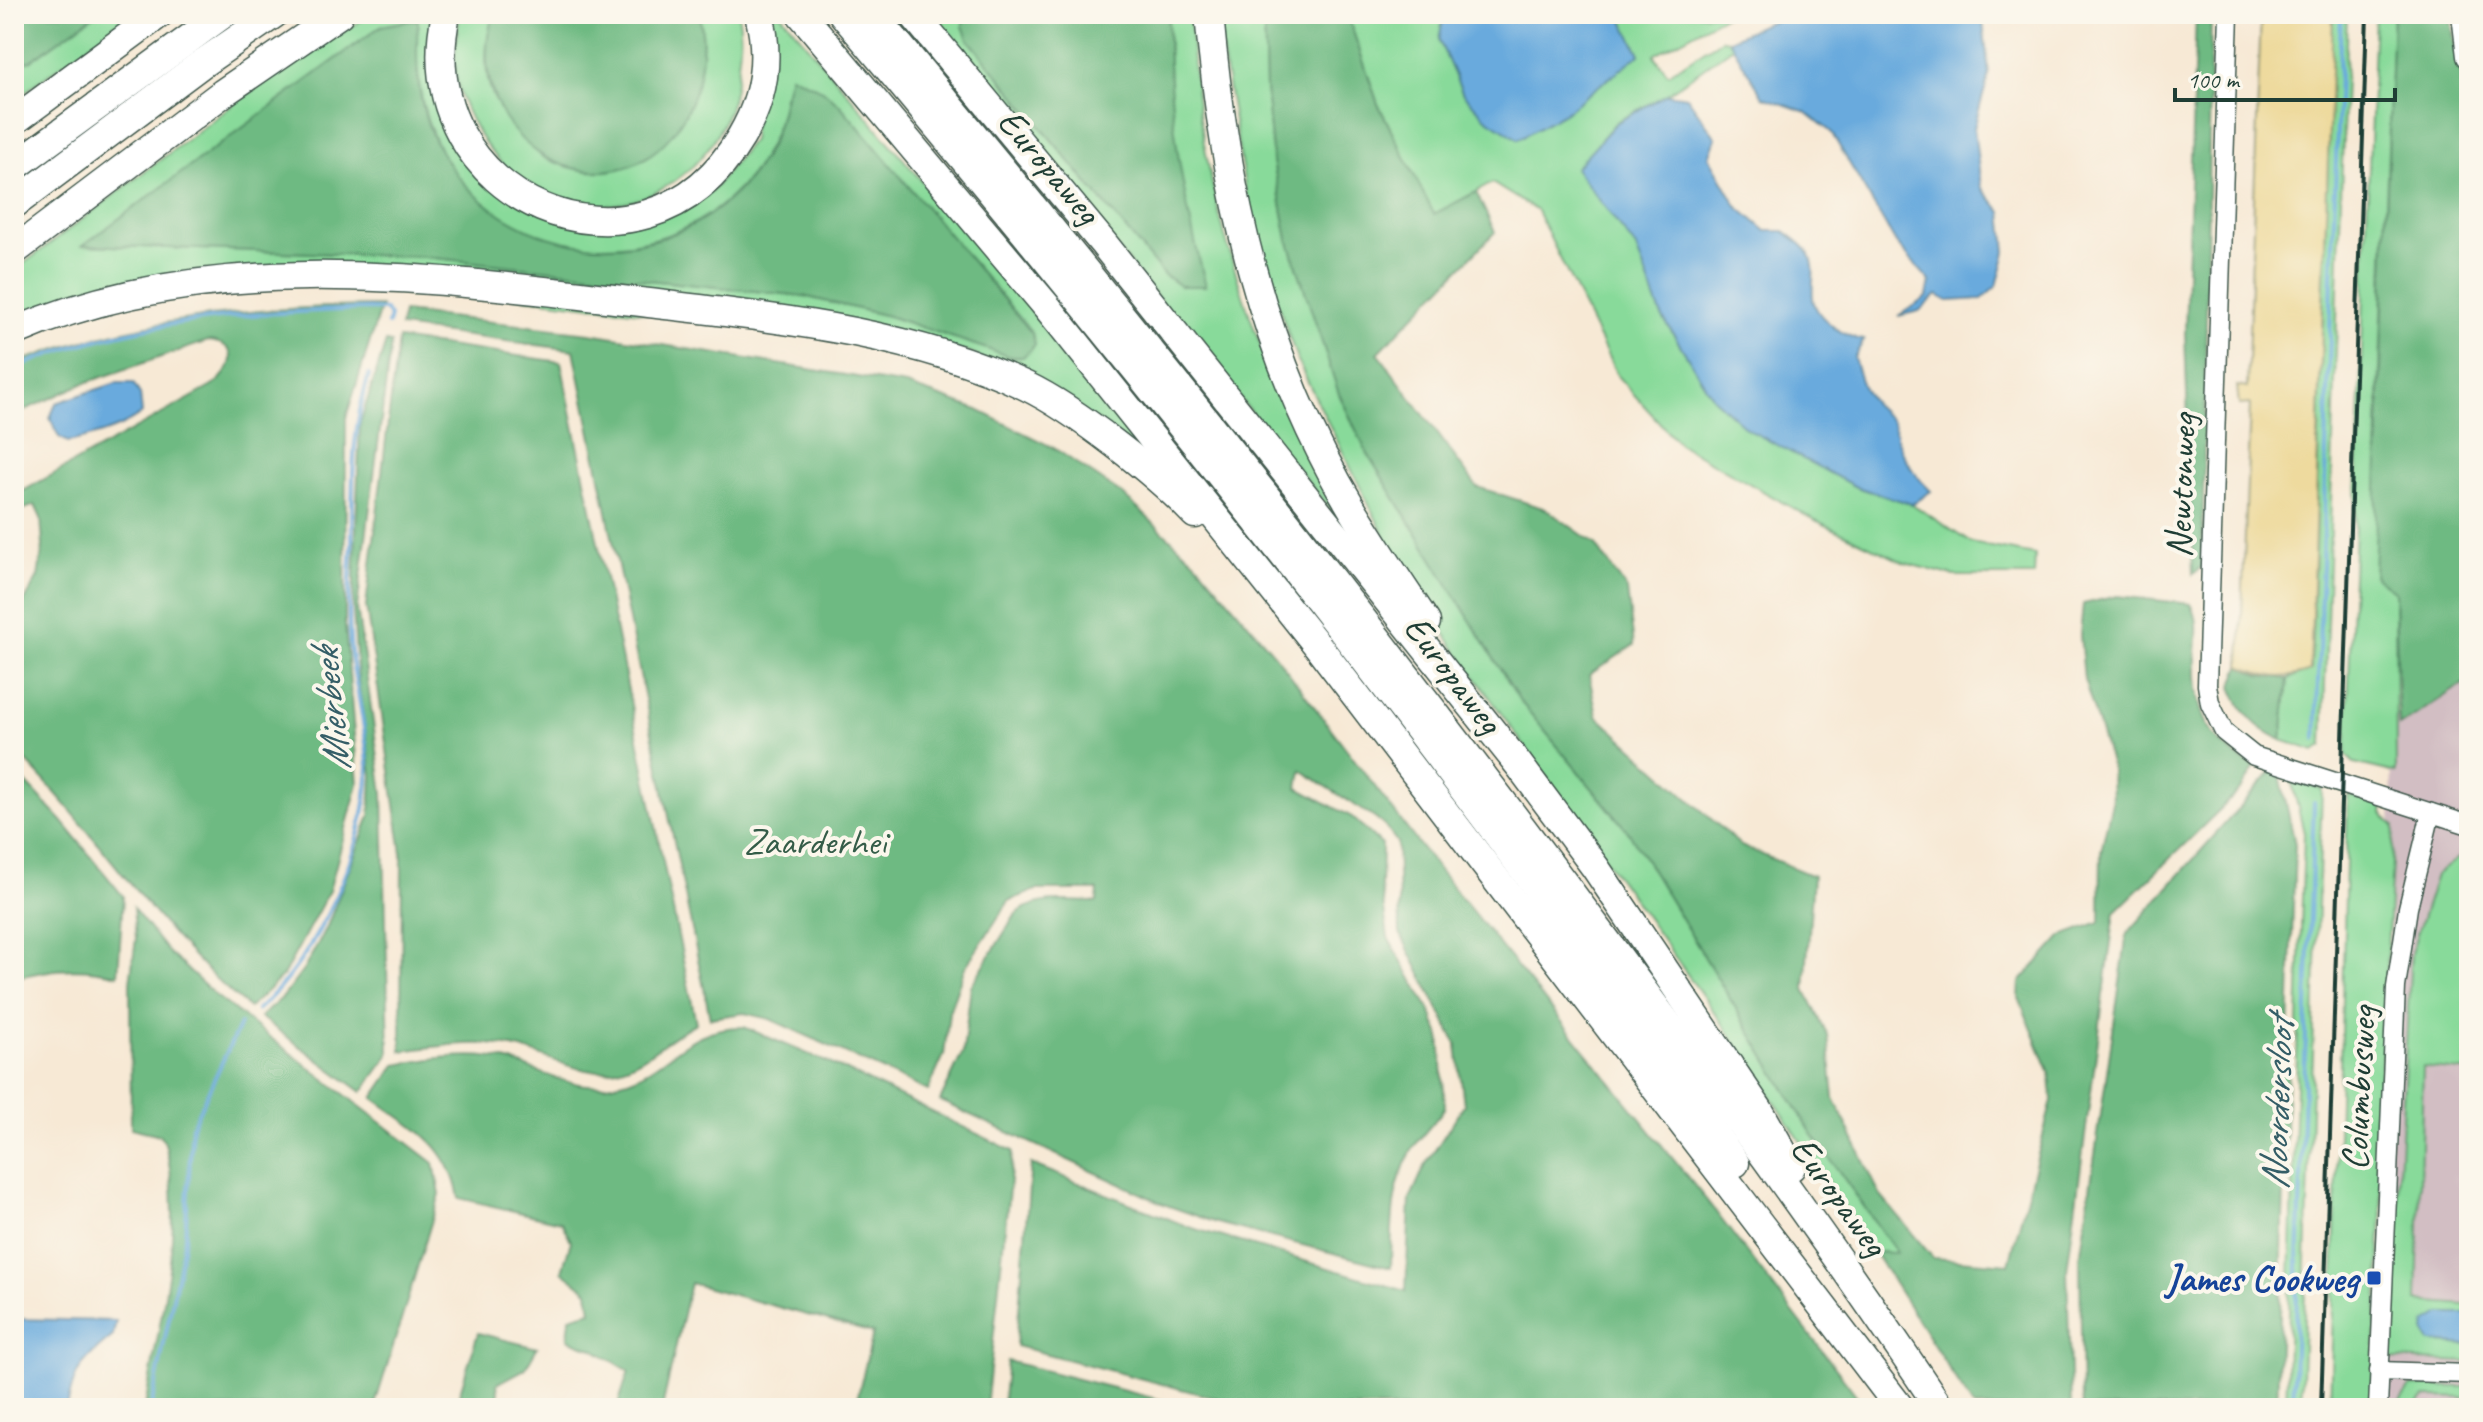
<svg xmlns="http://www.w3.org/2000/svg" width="2483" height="1422" font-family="Caveat,sans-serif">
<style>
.industrial{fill:#d2bec3}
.green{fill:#88da9a;stroke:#548c67;stroke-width:2;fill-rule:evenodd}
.forest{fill:#6eba82;stroke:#467c5b;stroke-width:2}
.sand{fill:#eeda9e;stroke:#868c69;stroke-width:2}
.water{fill:#69aadd;stroke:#447488;stroke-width:2}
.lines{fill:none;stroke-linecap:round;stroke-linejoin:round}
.stream{stroke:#69aadd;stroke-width:4}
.minor-casing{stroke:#3f574c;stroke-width:21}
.major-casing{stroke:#3f574c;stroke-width:27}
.highway-casing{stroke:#3f574c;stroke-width:31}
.minor{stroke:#fff;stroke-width:18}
.major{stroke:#fff;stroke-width:24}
.highway{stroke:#fff;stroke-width:28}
.rail{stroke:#1f3d34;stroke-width:4}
.transit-dot{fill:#1a4fb4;stroke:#fbf7ec;stroke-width:3}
.labels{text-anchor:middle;stroke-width:8;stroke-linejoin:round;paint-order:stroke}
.street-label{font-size:38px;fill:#1f3d34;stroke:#fbf7ec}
.park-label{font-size:38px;fill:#345c48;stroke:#fbf7ec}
.transit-label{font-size:38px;font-weight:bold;fill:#164399;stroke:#fbf7ec;text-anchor:end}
.water-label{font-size:40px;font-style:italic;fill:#355e67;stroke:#fbf7ec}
</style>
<rect width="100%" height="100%" fill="#fbf7ec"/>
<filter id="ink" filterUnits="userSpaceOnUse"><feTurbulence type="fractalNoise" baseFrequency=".0125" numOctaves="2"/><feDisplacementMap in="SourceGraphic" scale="16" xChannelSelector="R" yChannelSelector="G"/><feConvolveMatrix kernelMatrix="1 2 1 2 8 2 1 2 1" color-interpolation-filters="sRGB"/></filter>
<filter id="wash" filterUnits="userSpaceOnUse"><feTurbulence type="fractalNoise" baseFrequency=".006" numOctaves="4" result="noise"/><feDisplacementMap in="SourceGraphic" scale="32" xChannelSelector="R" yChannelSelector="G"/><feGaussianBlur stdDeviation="1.8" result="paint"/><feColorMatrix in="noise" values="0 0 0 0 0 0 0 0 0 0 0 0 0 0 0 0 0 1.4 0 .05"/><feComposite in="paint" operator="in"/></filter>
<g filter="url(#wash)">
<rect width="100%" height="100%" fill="#f7e9d5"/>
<path class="industrial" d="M2469 671V1408H2387L2392 718Z"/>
<g class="green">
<path d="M96 14H132L14 100V62L30 61Z"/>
<path d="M371 14H441L449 122 562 220 711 192 752 140 764 14H781L1163 467 970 352 285 269 14 323V271L243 97ZM417 20C415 66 418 108 440 150 519 301 757 267 784 96L823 90 995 288 1032 333 1035 345 1011 357 888 316 803 296 425 257 85 245 381 26Z"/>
<path d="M460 14H494C485 38 482 74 494 98 498 106 507 114 513 122 521 132 529 146 540 155 546 161 559 163 568 166 657 197 718 89 699 14H738C743 34 739 54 737 74 730 144 674 203 601 206 532 209 474 149 458 86 452 64 456 36 460 14Z"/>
<path d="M926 14H964L963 26 968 39 1163 274 1180 286 1188 220 1170 107 1168 14H1190C1197 195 1258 367 1343 525Z"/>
<path d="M1221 14H1264L1266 89 1273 161 1288 239 1339 394 1366 451 1520 701 1630 834 1811 1132 1898 1254 1874 1252 1727 1030 1453 646 1397 561 1298 362 1273 290 1250 216 1220 38Z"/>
<path d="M1347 14H1444L1439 40 1463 94 1618 68 1639 54 1620 14H1728L1654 55 1668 74 1722 39 1729 40 1733 47 1667 94 1616 122 1576 168 1636 248 1661 314 1713 398 1747 428 1856 487 1912 504 1971 543 2035 555 2034 576H1954L1905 563 1807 516 1679 444 1618 377 1537 211 1492 183 1434 215 1378 104Z"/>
<path d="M2333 14H2347L2323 745 2315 751 2282 740 2288 679 2311 670Z"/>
<path d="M2375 14H2393L2377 447 2395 592 2396 773 2354 763 2346 755Z"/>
<path d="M2291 779 2322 789 2301 1408H2286L2304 833Z"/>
<path d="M2348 795 2383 806 2382 813 2394 826 2378 1118 2382 1213 2372 1408H2330Z"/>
<path d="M2469 850V1072L2423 1067 2417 1301 2466 1305 2469 1302V1314H2441L2438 1343 2469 1345V1362L2389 1359 2411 953 2436 875Z"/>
<path d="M2411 1386 2469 1387V1398L2426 1397 2412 1408H2395Z"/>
</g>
<g class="forest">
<path d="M16 14H96L30 61 15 62Z"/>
<path d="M494 14H699C715 79 675 173 597 171 518 170 467 87 494 14Z"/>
<path d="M964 14H1168C1167 108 1182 195 1206 286H1180L1163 274 968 39 963 26Z"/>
<path d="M1264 14H1347L1378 104 1434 214 1476 192 1495 232 1378 353 1477 487 1546 509 1595 544 1627 590 1634 645 1589 675 1597 716 1741 846 1813 876 1805 989 1828 1036 1834 1098 1880 1195 1933 1258 2009 1264 2052 1101 2050 1073 2019 998 2020 982 2062 936 2100 922 2101 851 2112 802 2111 766 2084 679 2080 635 2083 604 2117 596 2191 604C2200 621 2197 634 2196 653 2194 709 2203 741 2255 767L2242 788 2115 912 2067 1270 2071 1408H1974L1874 1252 1897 1253 1811 1132 1630 834 1520 701 1366 451 1339 394 1288 239 1273 161 1266 89Z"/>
<path d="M2196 14H2211L2202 567 2193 574 2185 333Z"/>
<path d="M2393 14H2450L2469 126V680L2399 726 2395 592 2374 576Z"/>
<path d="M418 19C415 66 417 113 442 154 519 276 696 279 768 150 780 128 783 99 790 75L823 90 841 106 1032 333 1035 345 1023 357H1011L888 316 803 296 425 257 83 245 381 26Z"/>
<path d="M381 306 346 418 345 624 358 784 329 891 283 976 249 1008C157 934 98 831 14 749V620L38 577 43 546 41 518 35 505 17 512 14 496 212 386C233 371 243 344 208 341L82 384 14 415V364C133 318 254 307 381 306Z"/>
<path d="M403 312 590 333 906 385 978 410 1054 448 1123 495 1196 562 1275 655 1433 863 1708 1202 1866 1408H1254L1016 1346 1031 1164 1189 1227 1406 1291 1410 1199 1426 1164 1464 1105 1457 1045 1400 933 1397 842 1382 823 1301 770 1298 788 1352 817 1382 845 1381 887 1388 938 1430 1010 1440 1036 1445 1107C1435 1123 1420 1135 1411 1152 1390 1189 1392 1227 1391 1268L1217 1223 1166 1205 940 1101 963 1052 971 986 1014 917C1032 895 1070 902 1097 902L1098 890H1036L1009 901 964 969 949 1012 944 1055 928 1091 770 1019 744 1013 710 1018 574 350 400 327Z"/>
<path d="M398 339 561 362 696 1023C668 1037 648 1061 617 1069 581 1078 551 1056 517 1048 478 1039 440 1046 401 1051L402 853 366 606Z"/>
<path d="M386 342 391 343 357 608 383 793 389 1055 362 1092 260 1017 283 997 304 969 326 929 370 816 372 775 358 682 353 608 360 423Z"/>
<path d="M2240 666 2260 675 2288 679 2282 740C2255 728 2243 714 2232 687Z"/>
<path d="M14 770 62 821 123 896 118 975C83 966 48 968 14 979Z"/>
<path d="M2271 772 2280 775 2295 844 2277 1408H2082L2080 1258 2127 934Z"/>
<path d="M133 908 168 952 216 996 434 1163 440 1194 374 1408H145C158 1320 187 1231 165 1143L160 1135 131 1128 130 982 136 938Z"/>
<path d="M744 1027 843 1069 1013 1151 986 1408H855L873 1333 690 1283 662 1408H617L629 1371 593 1349 568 1339 570 1317 591 1311 588 1291 562 1271 571 1241 561 1222 459 1198C449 1143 415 1129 373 1098L396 1065C432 1058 476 1051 512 1062 547 1073 574 1091 612 1084 667 1075 680 1026 744 1027Z"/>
<path d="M478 1333 537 1348 525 1369 497 1384 500 1408H455Z"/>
<path d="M1007 1361 1192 1408H1002Z"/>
</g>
<path class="sand" d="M2261 14H2333L2310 671C2284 681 2266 677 2240 666L2250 404 2239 405 2237 386 2247 388Z"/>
<g class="water">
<path d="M1444 14H1620L1640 54 1564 113 1518 139 1486 118 1463 94 1439 40Z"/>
<path d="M1803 14H1982L1989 74 1974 128 1981 187 2002 212 2006 252 1997 286 1982 299 1948 301 1937 295 1919 311 1898 316 1927 297 1930 281 1896 243 1831 132 1806 112 1763 97 1729 40 1766 23Z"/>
<path d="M1667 94 1687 97 1716 138 1709 157 1737 206 1766 231H1784C1792 237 1803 244 1808 252 1819 269 1809 286 1814 303 1820 322 1847 338 1864 340L1854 357C1861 387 1868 403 1893 421 1898 450 1910 471 1931 491L1912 504 1856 487 1747 429 1713 398 1661 314 1636 248 1575 168 1616 123Z"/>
<path d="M116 383H133L140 394 142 413C123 429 92 437 68 442L59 437 50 418 56 403Z"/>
<path d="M2441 1314H2469V1345L2430 1342 2425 1332 2426 1323Z"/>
<path d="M14 1319 116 1321 113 1336C83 1360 74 1369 67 1408H14Z"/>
</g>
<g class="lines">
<g class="stream">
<path d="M14 369C125 319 249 313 369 309L385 310 390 316 388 324"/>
<path d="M2316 739 2341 14"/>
<path d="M257 1010C315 963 369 842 368 767 367 730 356 690 351 653 347 617 350 580 352 544 353 484 350 433 369 375"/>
<path d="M151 1408 185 1238 192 1126 240 1024"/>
<path d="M2293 1408 2314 802"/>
</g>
</g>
</g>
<g filter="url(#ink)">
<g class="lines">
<g class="minor-casing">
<g id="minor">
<path d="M2229 14 2207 685 2210 703 2224 732 2254 756 2469 825"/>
<path d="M2379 1371 2469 1374"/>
<path d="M2378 1408 2396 987 2408 908 2431 813"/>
</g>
</g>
<g class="major-casing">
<path id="major" d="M2464 14 2469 56"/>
</g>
<g class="highway-casing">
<g id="highway">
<path d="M446 14C406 199 643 303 741 137 764 99 770 57 759 14"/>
<path d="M801 14 1048 308 1318 646 1900 1408"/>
<path d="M843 14C1155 385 1457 765 1735 1163"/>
<path d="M873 14C1130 321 1379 633 1617 955 1727 1104 1837 1253 1940 1408"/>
<path d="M913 14 1103 243 1519 765 1595 867 1759 1110 1791 1167"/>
<path d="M1209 14C1224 188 1262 359 1353 510 1376 548 1401 585 1426 622"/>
<path d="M14 121 159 14"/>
<path d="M14 167 223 14"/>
<path d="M14 204 200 65 274 14"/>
<path d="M14 251 223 93 339 14"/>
<path d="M14 332C212 245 441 279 649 303 775 318 910 331 1026 386 1076 410 1157 474 1195 514"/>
</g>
</g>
<use href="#minor" class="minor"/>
<use href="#major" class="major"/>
<use href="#highway" class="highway"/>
<path class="rail" d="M2321 1408 2367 14"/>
</g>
</g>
<rect class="transit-dot" x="2366" y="1270" width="16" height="16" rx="4"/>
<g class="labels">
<g class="street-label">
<text transform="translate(1050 166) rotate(50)" y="13">Europaweg</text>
<text transform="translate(2180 486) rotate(-88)" y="13">Newtonweg</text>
<text transform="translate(1454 674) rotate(53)" y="13">Europaweg</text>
<text transform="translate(2358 1088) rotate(-87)" y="13">Columbusweg</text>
<text transform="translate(1840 1196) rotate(54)" y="13">Europaweg</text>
</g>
<g class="park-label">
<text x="815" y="854">Zaarderhei</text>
</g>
<g class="transit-label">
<text x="2358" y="1291">James Cookweg</text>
</g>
<g class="water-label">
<text transform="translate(330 710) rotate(-96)" y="14">Mierbeek</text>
<text transform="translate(2276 1104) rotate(-88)" y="14">Noordersloot</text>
</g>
</g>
<rect width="2483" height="1422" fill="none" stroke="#fbf7ec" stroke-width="48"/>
<path d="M2175 88v12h220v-12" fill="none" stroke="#1f3d34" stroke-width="4"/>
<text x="2187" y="88" font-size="24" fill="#1f3d34" stroke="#fbf7ec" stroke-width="6" paint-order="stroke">100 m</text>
</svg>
